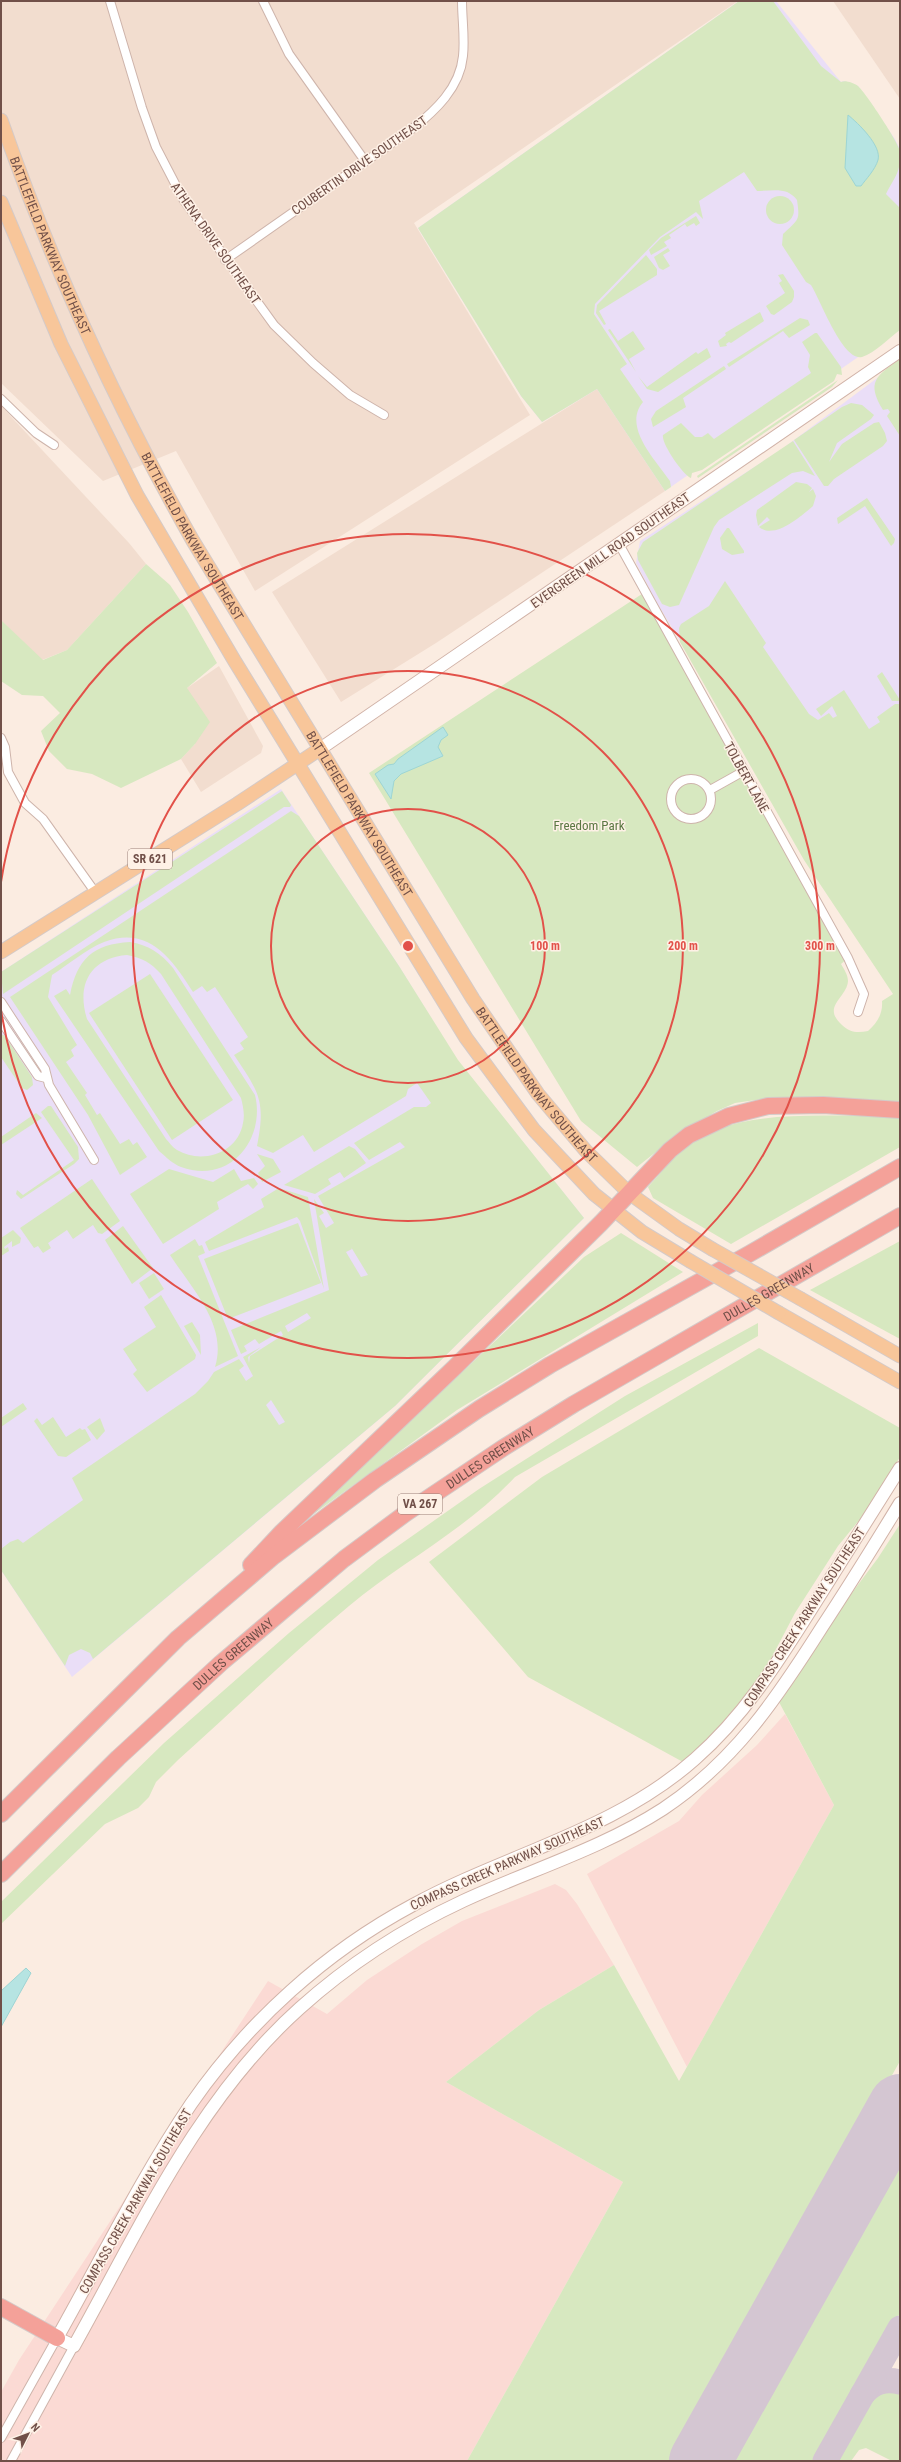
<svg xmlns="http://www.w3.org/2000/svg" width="901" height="2462" font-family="'Roboto Condensed',sans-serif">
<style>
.residential{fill:#f2ddcf}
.commercial{fill:#fbdad4}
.education{fill:#eadef7}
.green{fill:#d7e8c0;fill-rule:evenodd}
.water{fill:#b6e4e2;stroke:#9dd5d4}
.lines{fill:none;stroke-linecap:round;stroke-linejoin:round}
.taxiway{stroke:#d4c6d2;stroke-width:25}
.runway{stroke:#d4c6d2;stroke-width:62}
.street-casing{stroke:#ceb4ab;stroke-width:10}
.secondary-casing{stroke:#d1b3a8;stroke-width:14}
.primary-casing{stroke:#d4cac8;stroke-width:15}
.highway-casing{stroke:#d4cac8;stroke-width:18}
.street{stroke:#fff;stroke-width:8}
.secondary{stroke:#fff;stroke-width:12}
.primary{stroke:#f8c69a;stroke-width:13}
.highway{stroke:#f4a199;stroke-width:16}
.primary-bridge-casing{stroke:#d4cac8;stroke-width:15;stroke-linecap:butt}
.primary-bridge{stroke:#f8c69a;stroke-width:13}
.ring{fill:none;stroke:#e25149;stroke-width:2}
.labels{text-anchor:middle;stroke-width:3;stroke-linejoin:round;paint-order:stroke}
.shield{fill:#fef1e6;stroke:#9b8078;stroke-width:1}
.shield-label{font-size:12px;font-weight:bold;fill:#715049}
.street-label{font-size:13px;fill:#715049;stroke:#fef1e6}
.park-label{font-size:13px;fill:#5a7742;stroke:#fef1e6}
.centre{fill:#e25149;stroke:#fef1e6;stroke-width:2}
.ring-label{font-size:12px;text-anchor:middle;font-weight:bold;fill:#e25149;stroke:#fef1e6;stroke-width:3;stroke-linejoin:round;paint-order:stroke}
</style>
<rect width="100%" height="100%" fill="#fbece1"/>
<g class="residential">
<path d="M1 1H738L414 223 530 415 255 591 176 451 103 481 1 383Z"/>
<path d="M833 1H900V99Z"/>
<path d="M597 389 665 491 436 643 341 702 272 592Z"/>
<path d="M1 406 129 543 146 564 67 650 42 660 1 620Z"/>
<path d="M219 666 263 746 261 753 201 792 181 759 195 744 187 688Z"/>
</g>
<g class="commercial">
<path d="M785 1714 834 1805 687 2067 587 1874 679 1821 702 1795 757 1745Z"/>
<path d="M555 1884 566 1890 577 1904 614 1965 539 2010 446 2082 623 2182 467 2461H1V2392L19 2360 268 1981 327 2014 367 1980 422 1944 462 1921Z"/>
</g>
<g class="education">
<path d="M739 1H776L841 82 844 81 858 86 895 139 900 149V328L665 491 597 389 542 422 521 396 418 228Z"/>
<path d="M900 361V1004L657 603 636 563 640 541 782 449Z"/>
<path d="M281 789 399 966 457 1060 584 1218 395 1406 72 1677 1 1570V972Z"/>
</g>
<g class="green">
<path d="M739 1H773L821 66 841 82C845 80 854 83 858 86 865 92 899 143 900 151 901 173 895 176 886 194L900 208V330C889 338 875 353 862 357 843 362 820 299 811 285L806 282 782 245 783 234C799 219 800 221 797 200 787 186 772 191 757 191L744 172 699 201 703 219 696 212 660 237 595 304 594 314 627 364 620 369 643 402C622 427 656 460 670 481L671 487 665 491 597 389 542 422 521 396 418 228Z"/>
<circle cx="780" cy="210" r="14"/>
<path d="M696 216 700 223 696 226 694 223 687 227 685 224 669 235 671 238 664 242 667 246 651 255 649 250 661 238Z"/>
<path d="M668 248 670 251 663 255 670 266 663 270 659 268 654 257Z"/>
<path d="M646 255 657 269V275L599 311 606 324 604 325 596 313 597 305Z"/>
<path d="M783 274 794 291V297L792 302 774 315 771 314 766 306 785 293 779 283 782 281 778 275Z"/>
<path d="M760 312 764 321 731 343 729 342 726 344 727 346 720 347 718 341 726 335 725 333Z"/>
<path d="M800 318 808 320 810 325 789 338 783 331 729 367 727 364Z"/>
<path d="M610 329 618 341 633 331 645 349 629 359 636 372 608 330Z"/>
<path d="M815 333H817L841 367 842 375 837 374 834 381 702 470 692 473 691 478C683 475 661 443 663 435L681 423 695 437H702L708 433 714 439 811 373 808 367 810 355 802 342Z"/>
<path d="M707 348 711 357 658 392 647 389 638 376 647 387 696 352 698 354Z"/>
<path d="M900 359V436L887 416 890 412 888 409 883 410C866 382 876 376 900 359Z"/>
<path d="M724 366 726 369 683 398 686 407 653 427 651 419 656 411Z"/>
<path d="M838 380 832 387 698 478 697 476Z"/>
<path d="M851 403 862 405 874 415 871 419 837 443 829 462 842 444 874 423 879 422 885 433 887 441 883 446 834 479 828 486H824L794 440 842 407Z"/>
<path d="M793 441 815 476 803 471 792 473 719 520 714 527 679 605 670 607 662 604 638 560 637 553 643 542Z"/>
<path d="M796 482 807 484 812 488 809 492 813 489 816 496 813 506C801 516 775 540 759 527L770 520 767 517 758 526 756 515 757 510Z"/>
<path d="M867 498 895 539 894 543 891 546 865 506 838 524 837 518Z"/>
<path d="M727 528H729L744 551V553L732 555 722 549 720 538Z"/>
<path d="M146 564 170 585 188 612 217 663 187 688 210 722 195 744 181 759 121 788 92 774 67 769 49 751 41 731 60 713 43 696 22 695 1 681V620L43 660 67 650Z"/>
<path d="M725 581 766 643 763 647 809 714 818 720 829 713 833 718 837 716 832 706 821 716 816 709 844 690 869 729 880 722 877 717 895 704H900V1102L776 1097 735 1103 717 1111 681 1132 637 1167 581 1121 369 773 645 592 848 958 841 964C844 969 848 975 848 981 847 998 821 1006 842 1025 850 1033 858 1033 868 1031 877 1023 883 1014 882 1001L893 994 804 860 680 642 679 628 681 624 709 606Z"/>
<path d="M882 672 900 700V701H892L878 678 877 676Z"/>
<path d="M282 791 291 805 290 807H284L3 994 1 972Z"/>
<path d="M291 811 299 816 399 966 458 1060 584 1218 395 1406 93 1659 90 1653 81 1649 69 1655 65 1666 1 1570V1549L10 1542 18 1539 23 1543 83 1500 72 1478 195 1394 208 1381 214 1372 239 1359 244 1366 239 1370 246 1381 253 1376 243 1357 261 1347 248 1357 249 1363 250 1356 283 1335 281 1331 259 1344 255 1339 244 1346 247 1351 241 1354 231 1330 329 1290 314 1199 324 1213 319 1216 326 1228 334 1223 318 1196 405 1147 400 1142 369 1160 354 1143 414 1107H426L431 1103 417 1083 408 1089 406 1096 314 1152 303 1135 273 1153 257 1146C266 1101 259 1092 234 1055L244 1049 240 1043 248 1037 215 987 207 992 202 986 193 992C172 959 149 925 104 942 86 949 68 965 52 975L48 997 77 1045 71 1050 74 1056 66 1062 87 1093 85 1095 97 1115 100 1113 120 1144 129 1139 133 1145 137 1142 147 1157 120 1175 88 1115 10 997ZM351 1247 368 1275 361 1277 346 1252 352 1249ZM307 1313 311 1318 288 1332 285 1326ZM271 1400 285 1422 279 1425 266 1405Z"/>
<path d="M130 942C148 945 161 953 173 968L255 1095C266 1140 229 1185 181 1167 173 1164 166 1157 159 1151L54 996 66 989 70 995C77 959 93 944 130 942ZM127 955C143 958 151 963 161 974L241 1098C243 1106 245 1115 243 1123 238 1153 202 1165 177 1150 172 1147 169 1142 166 1139L87 1019C76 984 91 958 127 955Z"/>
<path d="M150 974 233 1100 172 1140 89 1013Z"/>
<path d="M1 1034 5 1036 32 1077 33 1085 27 1090 22 1088 1 1057Z"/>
<path d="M48 1106H51L78 1147 79 1159 74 1164 21 1199 16 1194 17 1190 23 1195 74 1160 41 1112Z"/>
<path d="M36 1113 42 1118 1 1145V1137Z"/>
<path d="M900 1116V1147L731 1244 653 1198 648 1187C661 1173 673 1157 688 1145 739 1105 838 1118 900 1116Z"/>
<path d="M349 1146 355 1149 366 1163 344 1178 340 1172 328 1179 331 1184 315 1194 284 1185Z"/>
<path d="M257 1154 273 1159 281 1172 262 1182 258 1173 265 1166Z"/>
<path d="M169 1169 213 1182 234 1169 241 1181 254 1178 258 1184 253 1189 248 1184 217 1202 219 1209 163 1244 130 1194Z"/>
<path d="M92 1179 120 1221 102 1234 98 1233 93 1225 73 1239 67 1230 48 1243 51 1248 43 1253 38 1246 34 1248 20 1228Z"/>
<path d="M279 1188 308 1197 324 1289 300 1221 297 1217 209 1251 205 1242 264 1207 261 1199Z"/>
<path d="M298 1223 321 1283 228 1319 204 1259Z"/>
<path d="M123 1226 153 1268 132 1284 105 1240Z"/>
<path d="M13 1230 21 1238 20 1243 12 1247V1241L4 1247 5 1249 8 1247 9 1251 1 1256V1238Z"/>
<path d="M621 1233 683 1272 457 1410 308 1518 584 1257Z"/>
<path d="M195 1239 199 1246 202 1245 205 1253 198 1256 238 1356 215 1367C228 1325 192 1289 170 1255Z"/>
<path d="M900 1241V1339L810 1290Z"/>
<path d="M154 1273 164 1289 149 1299 139 1283Z"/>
<path d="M161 1295 196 1355 195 1359 147 1392 133 1374 137 1370 123 1349 156 1327 144 1307Z"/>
<path d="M192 1322 200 1335 201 1355 184 1326Z"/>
<path d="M758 1323V1336L515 1477C467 1529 403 1561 349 1606 290 1655 235 1709 178 1760L156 1782 149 1797 138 1808 105 1824 1 1924V1902L164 1743 289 1633 378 1560 479 1489 625 1396Z"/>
<path d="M759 1348 900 1428V1457L865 1513 838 1546 795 1613 763 1674 708 1740 683 1762 528 1677 429 1562 542 1477Z"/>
<path d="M23 1403 27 1409 1 1427V1418Z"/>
<path d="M53 1417 66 1437 80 1428 82 1430 85 1429 91 1440 66 1457 58 1456 34 1421 37 1418 42 1425Z"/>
<path d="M100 1418 105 1431 97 1440 87 1427Z"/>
<path d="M900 1524V2061L676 2461H467L623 2182 446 2082 539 2010 614 1965 679 2081 834 1805 779 1702 831 1621 878 1558Z"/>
<path d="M900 2145V2313L817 2461H722Z"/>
<path d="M888 2388 900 2389V2461H892L866 2448 859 2450 851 2461H834L871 2398Z"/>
</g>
<g class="water">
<path d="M848 115C858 123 882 146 878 160 875 170 866 179 861 186H856L845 168Z"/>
<path d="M443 727 448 735 441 740 438 747 443 756 401 774 394 781 391 799 375 774 388 765 394 764 398 759Z"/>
<path d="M26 1968 31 1973 1 2027V1991Z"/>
</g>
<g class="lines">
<g class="taxiway">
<path d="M862 2395C872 2383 884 2378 900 2382"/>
<path d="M825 2461 900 2328"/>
</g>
<path class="runway" d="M700 2461 900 2105"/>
<g class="street-casing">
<g id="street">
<path d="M110 1 142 108 156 147 183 199 274 325 313 363 350 395 384 415"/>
<path d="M263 1 289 54 365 161"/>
<path d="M225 260 412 129C435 111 460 88 463 56 465 38 462 19 462 1"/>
<path d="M1 399 36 433 54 445"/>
<path d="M619 544 848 958 864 994 858 1012"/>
<path d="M1 738 5 747 8 772 25 803 43 819 95 892"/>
<circle cx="691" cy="799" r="20"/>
<path d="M710 790 744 771"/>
<path d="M1 1002 45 1069 49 1085 94 1160"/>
<path d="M1 1021 38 1076 46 1078"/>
<path d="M1 2438 57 2338"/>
<path d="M11 2461 74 2346"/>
</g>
</g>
<g class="secondary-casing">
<g id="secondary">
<path d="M320 749 900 351"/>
<path d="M900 1468C870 1516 840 1564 810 1611 776 1665 743 1717 695 1759 614 1831 506 1854 413 1905 325 1952 248 2022 191 2104 141 2178 101 2260 57 2338L74 2346C140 2228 198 2099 300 2008 349 1964 405 1928 463 1901 530 1870 601 1849 663 1809 735 1761 777 1698 822 1627 849 1586 875 1544 900 1503"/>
</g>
</g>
<g class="primary-casing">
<g id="primary">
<path id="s1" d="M1 120C52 266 117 407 193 541L473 999 538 1094 586 1151 629 1193 679 1229 712 1249"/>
<path d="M1 202 61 344 137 495 234 660 466 1038 534 1130 594 1194 642 1232 690 1261"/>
<path d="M1 952 237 804 320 749"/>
<path d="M801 1299 900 1356"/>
<path d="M779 1313 900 1382"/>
</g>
</g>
<g class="highway-casing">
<g id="highway">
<path d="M251 1565 282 1532 454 1368 601 1223 670 1150 689 1135 729 1116 768 1106 823 1105 900 1110"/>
<path d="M1 1814 178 1638 274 1556 375 1480 479 1409 550 1365 749 1254 900 1167"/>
<path id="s2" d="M1 1874 118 1758 221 1663 344 1559 406 1513 503 1448 574 1404 900 1216"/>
<path d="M1 2307 57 2338"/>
</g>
</g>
<use href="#street" class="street"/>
<use href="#secondary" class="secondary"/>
<use href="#primary" class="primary"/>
<use href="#highway" class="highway"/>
<g class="primary-bridge-casing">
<g id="primary-bridge">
<path d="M712 1249 801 1299"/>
<path d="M690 1261 779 1313"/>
</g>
</g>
<use href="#primary-bridge" class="primary-bridge"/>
</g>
<g class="ring">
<circle cx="408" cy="946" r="137"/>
<circle cx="408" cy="946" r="275"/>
<path d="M1 882A412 412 0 1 1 1 1010"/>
</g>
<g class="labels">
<g class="shield">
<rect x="128" y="849" width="44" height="20" rx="3"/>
<rect x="398" y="1494" width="44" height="20" rx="3"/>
</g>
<g class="shield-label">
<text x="150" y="863">SR 621</text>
<text x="420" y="1508">VA 267</text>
</g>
<g class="street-label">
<text transform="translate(359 165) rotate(-35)" y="5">COUBERTIN DRIVE SOUTHEAST</text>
<text transform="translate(216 243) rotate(55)" y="5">ATHENA DRIVE SOUTHEAST</text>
<text dy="5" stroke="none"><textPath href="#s1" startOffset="135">BATTLEFIELD PARKWAY SOUTHEAST</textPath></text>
<text dy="5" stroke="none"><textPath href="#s1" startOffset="459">BATTLEFIELD PARKWAY SOUTHEAST</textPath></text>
<text transform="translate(610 550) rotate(-35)" y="5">EVERGREEN MILL ROAD SOUTHEAST</text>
<text transform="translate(747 777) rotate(61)" y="5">TOLBERT LANE</text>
<text dy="5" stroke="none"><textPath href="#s1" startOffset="783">BATTLEFIELD PARKWAY SOUTHEAST</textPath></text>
<text dy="5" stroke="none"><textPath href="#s1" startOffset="1107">BATTLEFIELD PARKWAY SOUTHEAST</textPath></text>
<text dy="5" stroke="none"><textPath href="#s2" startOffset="968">DULLES GREENWAY</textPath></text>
<text dy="5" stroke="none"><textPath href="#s2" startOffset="644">DULLES GREENWAY</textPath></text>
<text transform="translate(804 1617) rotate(-57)" y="5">COMPASS CREEK PARKWAY SOUTHEAST</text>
<text dy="5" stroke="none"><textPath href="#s2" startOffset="320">DULLES GREENWAY</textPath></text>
<text transform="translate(507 1863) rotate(-24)" y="5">COMPASS CREEK PARKWAY SOUTHEAST</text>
<text transform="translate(135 2201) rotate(-60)" y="5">COMPASS CREEK PARKWAY SOUTHEAST</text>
</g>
<g class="park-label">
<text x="589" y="830">Freedom Park</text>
</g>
</g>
<circle cx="408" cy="946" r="6" class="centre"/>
<g class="ring-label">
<text x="545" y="950">100 m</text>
<text x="683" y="950">200 m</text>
<text x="820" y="950">300 m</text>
</g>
<rect width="901" height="2462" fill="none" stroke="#715049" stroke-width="4"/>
<g transform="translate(28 2434) rotate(48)" stroke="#fef1e6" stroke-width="3" paint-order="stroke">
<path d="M0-3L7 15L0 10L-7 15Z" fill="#715049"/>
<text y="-6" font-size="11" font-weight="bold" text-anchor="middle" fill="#715049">N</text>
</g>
</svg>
